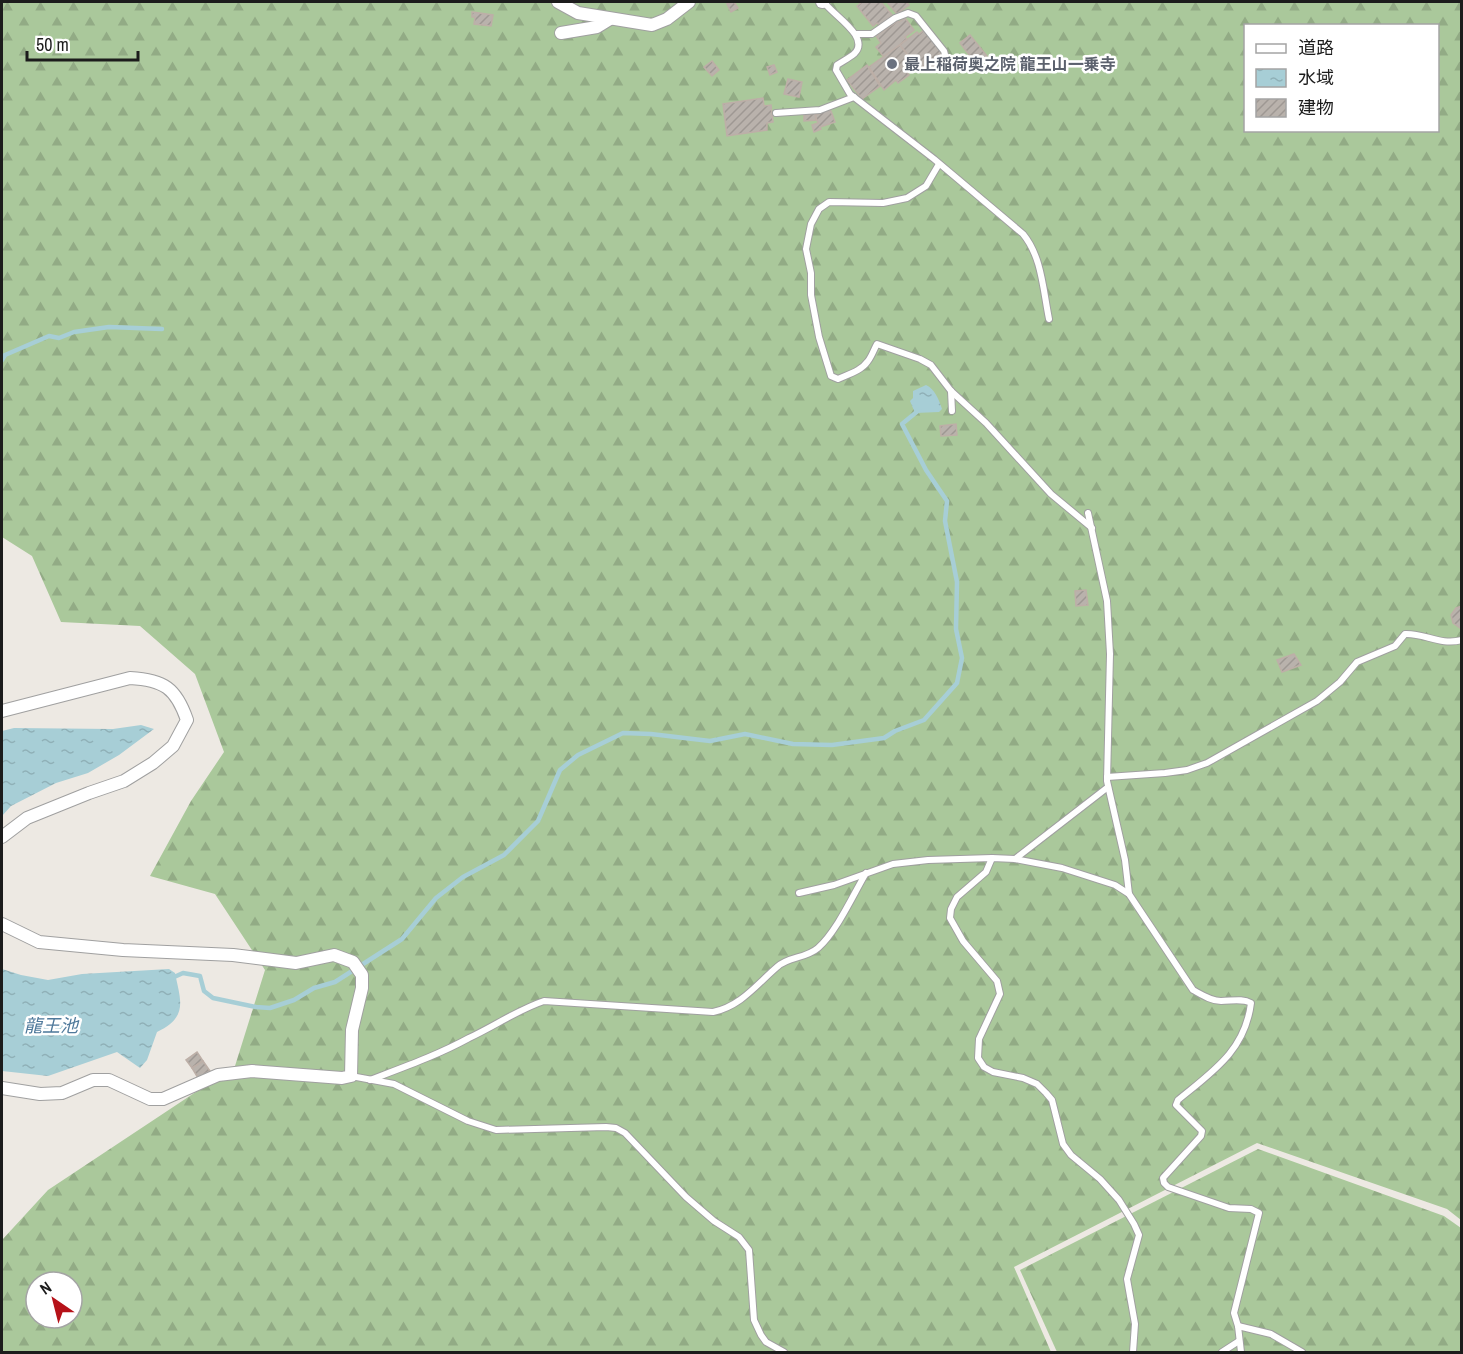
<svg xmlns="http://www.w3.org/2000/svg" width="1463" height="1354" font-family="'Archivo Narrow','Noto Sans JP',sans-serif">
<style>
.forest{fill:url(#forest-firs);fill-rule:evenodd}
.water{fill:url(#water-ripples)}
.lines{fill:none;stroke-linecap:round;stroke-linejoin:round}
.stream{stroke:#a7ced6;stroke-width:4.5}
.building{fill:url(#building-hatch);stroke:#bdafa7;stroke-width:1.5}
.service-casing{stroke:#a0a0a0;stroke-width:8}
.minor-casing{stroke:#a0a0a0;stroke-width:14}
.service{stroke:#fff;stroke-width:6}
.minor{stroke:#fff;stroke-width:12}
.worship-dot{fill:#6b7280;stroke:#fff;stroke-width:2}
.labels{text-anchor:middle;stroke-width:5;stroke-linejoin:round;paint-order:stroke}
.worship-label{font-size:16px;font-weight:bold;fill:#5b616d;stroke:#fff;text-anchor:start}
.water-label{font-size:18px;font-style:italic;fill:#4f799b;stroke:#fff}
</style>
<defs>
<pattern id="forest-firs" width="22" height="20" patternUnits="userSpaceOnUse" patternTransform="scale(1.5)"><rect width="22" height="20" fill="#aac89b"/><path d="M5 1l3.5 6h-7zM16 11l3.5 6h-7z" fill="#92ab85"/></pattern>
<pattern id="water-ripples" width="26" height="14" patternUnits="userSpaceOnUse" patternTransform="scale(1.5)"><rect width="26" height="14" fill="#a7ced6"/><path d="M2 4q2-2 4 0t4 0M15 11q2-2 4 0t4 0" fill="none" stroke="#8fb0b7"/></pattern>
<pattern id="building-hatch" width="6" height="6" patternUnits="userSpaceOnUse" patternTransform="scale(1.5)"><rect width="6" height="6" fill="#b9b2ac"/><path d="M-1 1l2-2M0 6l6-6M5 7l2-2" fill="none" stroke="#9e9893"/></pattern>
</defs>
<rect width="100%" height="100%" fill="#ede9e3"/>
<g class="forest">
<path d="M2 2H1461V1220L1447 1209 1257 1143 1014 1267 1051 1352H2V1240L48 1190 235 1066 265 970 215 894 150 876 191 801 224 752 195 674 140 626 61 622 32 556 2 537ZM1246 26H1438V130H1246ZM36 1282H72V1318H36Z"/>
<path d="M1258 1149 1444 1216 1461 1228V1352H1057L1020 1270Z"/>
</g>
<g class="water">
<path d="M926 385C935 389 939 400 942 409L939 412 915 413 910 401 913 398V391Z"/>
<path d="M141 725 154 729 119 755 88 773 56 783 11 806 2 816V731L14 728 113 729Z"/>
<path d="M2 969 21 975 48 980 82 974 169 969 175 973C181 1002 188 1017 157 1032L147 1060 140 1068 117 1052 48 1076 2 1071Z"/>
</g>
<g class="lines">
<g class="stream">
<path d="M2 360 5 355 49 336 59 338 74 332 109 327 162 329"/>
<path d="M172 978 183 973 200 976 204 991 213 998 256 1007 270 1008 294 1000 314 988 335 982 402 939 436 898 463 877 504 855 538 821 560 770 578 755 623 733 651 734 710 741 745 734 793 744 832 745 884 738 895 731 924 720 957 683 962 658 956 629 957 582 945 521 947 501 926 470 902 424 919 410"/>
</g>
</g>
<g class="building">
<path d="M732 2H734L738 8 731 12 727 4Z"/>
<path d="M862 2H881L892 15 880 26 877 23 873 26 857 6Z"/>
<path d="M887 2H906L909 5 897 14Z"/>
<path d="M472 12 493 15 491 26 474 24 475 17H472Z"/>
<path d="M905 18 914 30 905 37 907 39 884 57 876 47 881 43 876 36 898 21 899 22Z"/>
<path d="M924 30 942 53 934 59 938 63 927 71 924 66 921 69 918 65 916 66 900 45 917 32 919 34Z"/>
<path d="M970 35 987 56 976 64 960 43Z"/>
<path d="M900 45 916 66 907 72 909 75 898 83 896 80 884 90 869 67Z"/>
<path d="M712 61 719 70 712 76 704 67Z"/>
<path d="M774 65 777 72 770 75 767 67Z"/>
<path d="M867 65 880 86 862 99 847 80Z"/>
<path d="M788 79 802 82 799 97 784 94Z"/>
<path d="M763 98 764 106 771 105 773 122 767 123V130L727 136 723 104Z"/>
<path d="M828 110 831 111 835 122 820 127 821 129 814 132 812 125 818 123 815 115Z"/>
<path d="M815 113 816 120 804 121V115Z"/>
<path d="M956 424 957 435 941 436 940 426Z"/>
<path d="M1086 590 1088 605 1076 606 1075 591Z"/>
<path d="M1462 606V628H1460L1453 623 1451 615 1456 608Z"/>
<path d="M1294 654 1301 665 1282 672 1277 660Z"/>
<path d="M197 1052 203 1061 192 1068 186 1060Z"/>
<path d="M203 1061 210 1071 198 1078 192 1068Z"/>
</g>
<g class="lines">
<g class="service-casing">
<g id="service">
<path d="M824 2C831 14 872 37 854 54 849 58 843 61 837 65L836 70 850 94 934 159 1023 234C1042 257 1043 290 1049 319"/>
<path d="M856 34H872L895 18 908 13 916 16 944 51 948 65"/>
<path d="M776 113 820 110 854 97"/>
<path d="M939 164 926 186 907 198 883 203 829 202 819 209 811 224 806 249 811 273V295L819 337 831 376 838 379C849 374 861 371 868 361 872 356 874 349 877 344L920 359 931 365 951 391 986 423 1051 494 1092 528"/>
<path d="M951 391 952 411"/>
<path d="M1088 513 1107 601 1110 654 1107 781 1125 860 1129 894"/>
<path d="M1107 777 1165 773 1187 770 1207 763 1317 701 1340 682 1357 662 1395 646 1405 634C1425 633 1440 646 1462 640"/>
<path d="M992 858 986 872 957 897 951 909 950 918 963 941 997 981 1000 994 979 1039 978 1058 984 1067 993 1072 1023 1078 1037 1084 1046 1093 1052 1100 1063 1144 1071 1155 1100 1179 1119 1200 1134 1224 1139 1235 1127 1279 1135 1324 1133 1352"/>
<path d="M1015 859 1108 787"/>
<path d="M799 893 834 885 893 864 928 860 992 858 1015 859 1062 868 1115 885 1129 894 1193 990C1202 995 1211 1001 1221 1001 1232 1001 1242 998 1251 1003 1245 1051 1212 1072 1178 1100L1176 1105 1202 1131 1201 1136 1163 1178 1164 1183 1168 1187 1229 1208 1251 1209 1259 1213 1234 1313 1238 1326 1241 1352"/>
<path d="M351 1076 394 1084 468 1121 496 1130 606 1127 616 1128 625 1133 686 1197 714 1221 739 1237 749 1250 754 1320 761 1335 766 1342 784 1352"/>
<path d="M370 1080C404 1067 438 1055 469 1038 495 1026 517 1010 544 1001L713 1012C741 1006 756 985 777 967 789 956 805 959 818 948 837 931 853 895 866 873"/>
<path d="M1238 1326 1271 1334 1302 1352"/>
<path d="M1222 1352 1239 1341"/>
</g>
</g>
<g class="minor-casing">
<g id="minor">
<path d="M558 2 578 13 652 25 667 19 689 2"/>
<path d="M822 2H823"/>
<path d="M561 33 597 27 610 19"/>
<path d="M2 711 130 678C164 680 176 688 187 720L173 746 153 763 124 781 89 793 27 818 2 837"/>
<path d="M2 924 39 942 123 950 233 955 296 963 334 955 353 962 362 975V988L352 1030 351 1076 342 1078 252 1071 218 1075 163 1099H150L109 1080H93L62 1093 40 1094 2 1088"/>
</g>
</g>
<use href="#service" class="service"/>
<use href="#minor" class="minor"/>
</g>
<circle class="worship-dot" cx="892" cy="64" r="6"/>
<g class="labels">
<g class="worship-label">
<text x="904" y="70">最上稲荷奥之院 龍王山一乗寺</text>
</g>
<g class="water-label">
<text x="51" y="1032">龍王池</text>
</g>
</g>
<rect width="1463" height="1354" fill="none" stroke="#1c1c1c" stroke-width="6"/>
<rect x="1244" y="24" width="195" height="108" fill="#ffffff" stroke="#a4a4a4" stroke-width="1.5"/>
<rect x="1256" y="44" width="30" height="9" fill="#ffffff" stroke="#a4a4a4" stroke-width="1.5"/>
<text x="1298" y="54" font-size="18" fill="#1c1c1c">道路</text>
<rect x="1256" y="69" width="30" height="18" fill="url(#water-ripples)" stroke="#a4a4a4" stroke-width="1.5"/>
<text x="1298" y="84" font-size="18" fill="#1c1c1c">水域</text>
<rect x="1256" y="99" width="30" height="18" fill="url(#building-hatch)" stroke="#a4a4a4" stroke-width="1.5"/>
<text x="1298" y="114" font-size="18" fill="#1c1c1c">建物</text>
<g transform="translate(54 1300) rotate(325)"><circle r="28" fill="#ffffff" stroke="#a4a4a4" stroke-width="1.5"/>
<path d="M0-4.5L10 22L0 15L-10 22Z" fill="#b61219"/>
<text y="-9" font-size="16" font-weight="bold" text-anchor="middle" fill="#1c1c1c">N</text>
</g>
<path d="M27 51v9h111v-9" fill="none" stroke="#1c1c1c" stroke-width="3"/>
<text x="36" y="51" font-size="18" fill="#1c1c1c" stroke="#ffffff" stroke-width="4.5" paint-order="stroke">50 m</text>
</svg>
